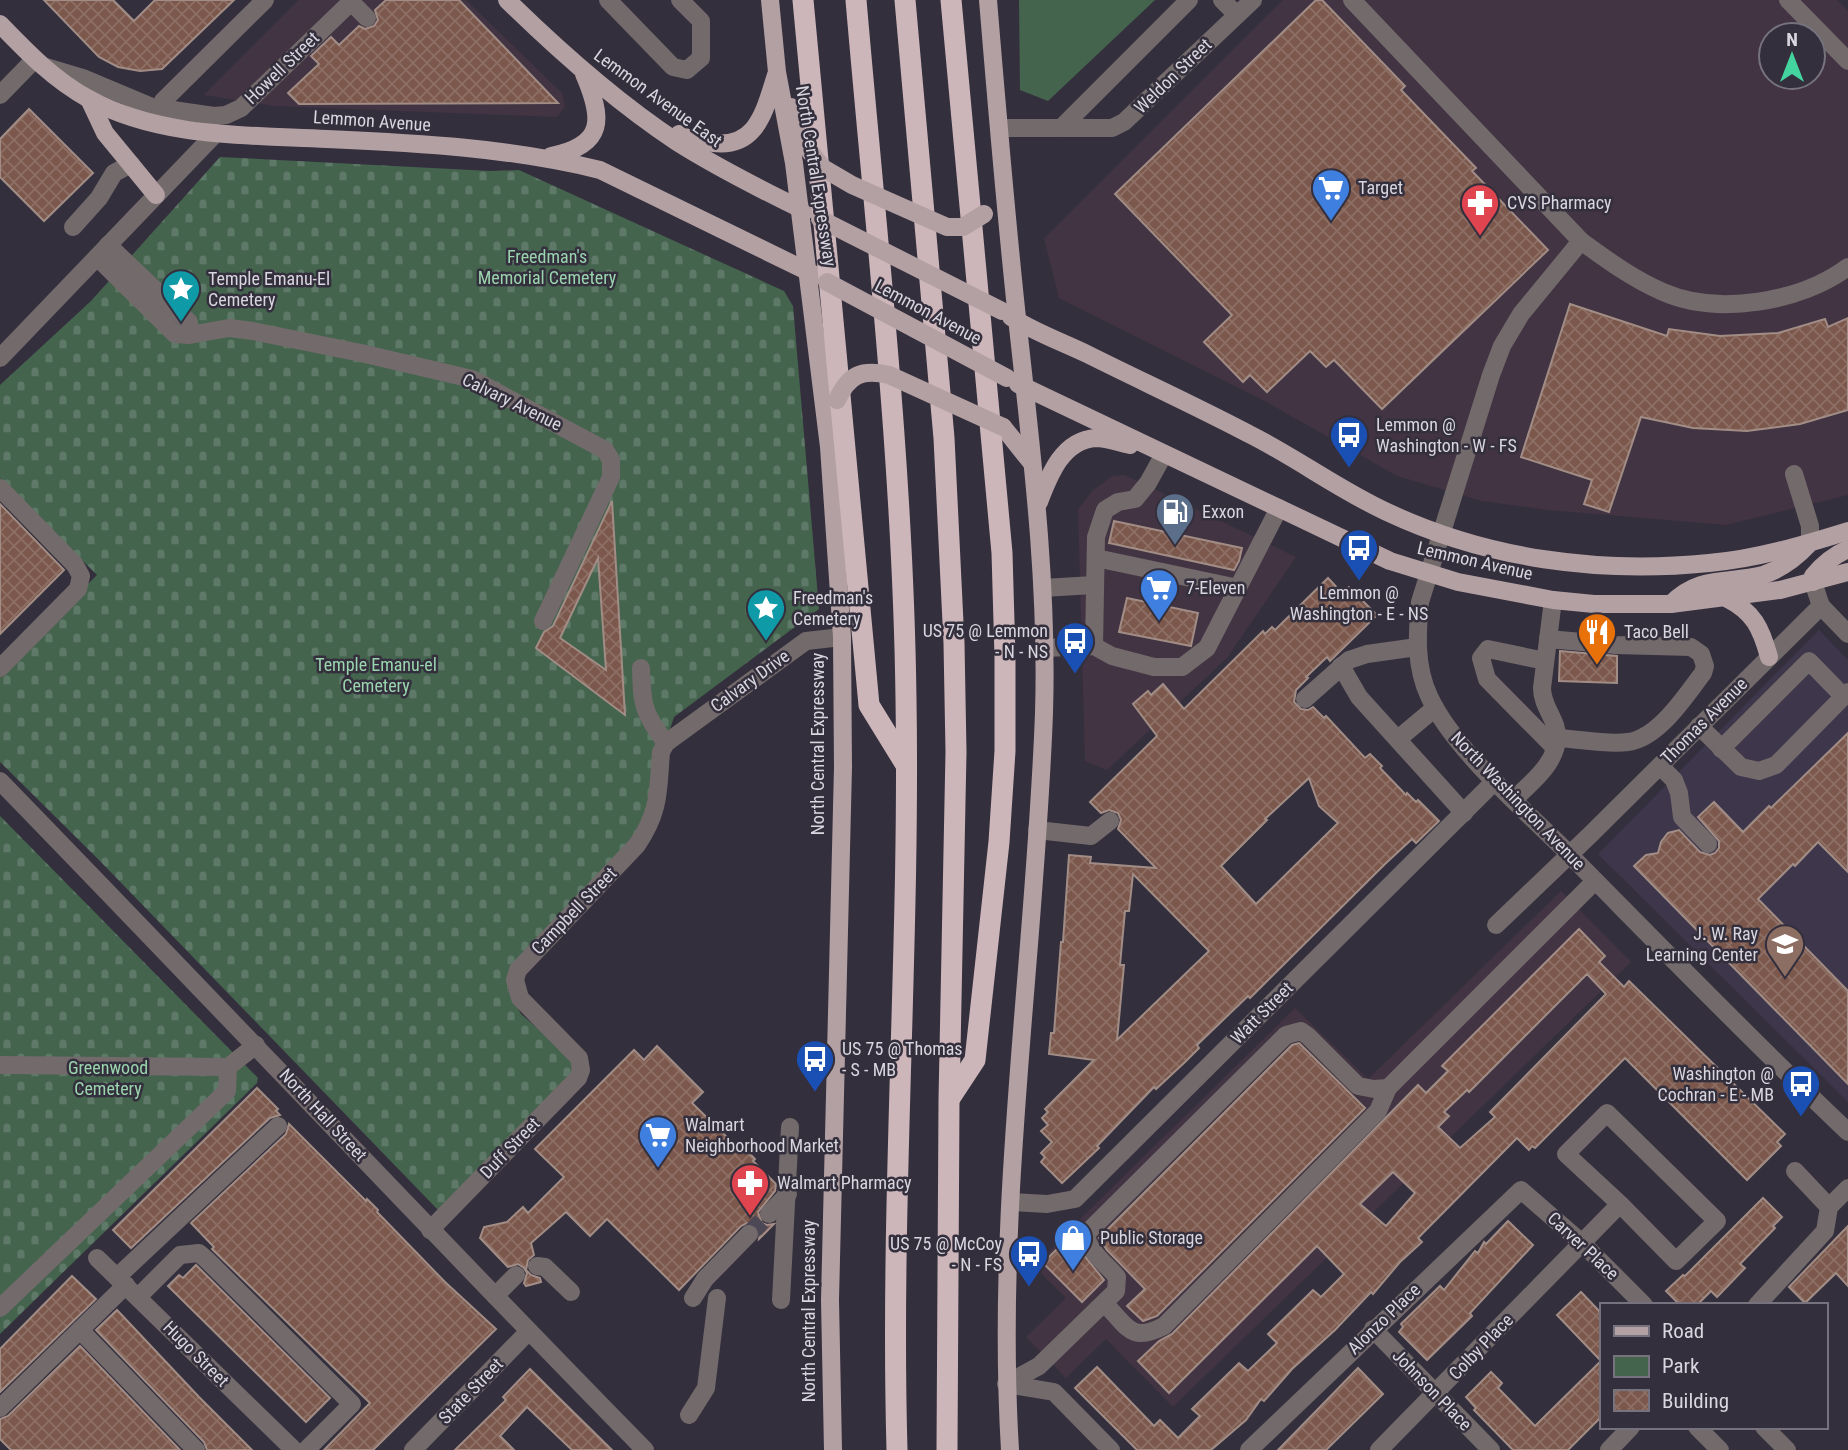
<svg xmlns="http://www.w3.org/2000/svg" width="1848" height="1450" font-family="'Roboto Condensed',sans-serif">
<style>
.commercial{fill:#423442;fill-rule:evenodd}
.built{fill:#3e364a}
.cemetery{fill:url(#cemetery-stones)}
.park{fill:#44644e}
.building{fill:url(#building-cross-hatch);stroke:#a18d86;stroke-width:2;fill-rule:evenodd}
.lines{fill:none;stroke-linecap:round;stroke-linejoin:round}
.minor-tunnel{stroke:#4d4855;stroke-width:18;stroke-dasharray:18 9;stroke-linecap:butt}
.minor{stroke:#736a6b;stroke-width:18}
.major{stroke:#b3a0a3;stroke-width:18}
.highway{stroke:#cdb6b9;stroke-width:21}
.major-bridge{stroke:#b3a0a3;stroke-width:18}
.labels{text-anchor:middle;stroke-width:5;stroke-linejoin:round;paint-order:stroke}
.street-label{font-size:18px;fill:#d9d6df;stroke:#342f3d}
.poi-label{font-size:18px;fill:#d9d6df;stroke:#342f3d;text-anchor:start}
.park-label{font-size:18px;fill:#9ad5ae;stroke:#342f3d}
</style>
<defs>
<pattern id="cemetery-stones" width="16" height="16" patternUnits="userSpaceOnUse" patternTransform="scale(1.75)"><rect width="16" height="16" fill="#44644e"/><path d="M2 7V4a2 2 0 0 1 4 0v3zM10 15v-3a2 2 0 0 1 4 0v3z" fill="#5e7967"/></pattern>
<pattern id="building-cross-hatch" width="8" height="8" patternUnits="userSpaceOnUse" patternTransform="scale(1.75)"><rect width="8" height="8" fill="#7c584c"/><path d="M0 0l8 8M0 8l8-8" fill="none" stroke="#8e6f65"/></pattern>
</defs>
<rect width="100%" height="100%" fill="#342f3d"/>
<g class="commercial">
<path d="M299 0H466L562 93 565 107 557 117 274 106 204 95Z"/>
<path d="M1283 0H1837L1848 11V495L1726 525 1549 510 1482 501 1397 476 1263 400 1059 298 1044 239ZM1771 35H1813V77H1771Z"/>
<path d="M1125 475 1296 557 1227 658 1107 770 1085 761 1078 510 1092 491 1112 476Z"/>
<path d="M1561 891 1631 962 1173 1407 1106 1339 1066 1378 1026 1337 1066 1298 1035 1267 1073 1226 1295 1008 1368 1079Z"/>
</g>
<path class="built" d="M1819 630 1848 660V1102L1598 854Z"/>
<g class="cemetery">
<path d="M220 157 490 171 519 170 784 291 793 306 819 609 674 717 649 793 643 824 630 843 510 970 508 990 521 1014 571 1057 574 1067 572 1074 441 1213 97 858 0 762V672L97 575 0 478V385L91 301Z"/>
<path d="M0 816 258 1078 257 1083 0 1334Z"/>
</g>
<path class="park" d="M1019 0H1155L1048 101 1020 90Z"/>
<g class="building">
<path d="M44 0H113L134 21 155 0H234L162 69 140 71 118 67 99 57Z"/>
<path d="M386 0H459L558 103 299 104 288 93 319 64 311 56 331 37 339 45 359 26 365 29 374 26 378 20 375 10Z"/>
<path d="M1316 0H1322L1405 86 1401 90 1476 168 1472 171 1548 250 1382 409 1334 360 1326 367 1310 351 1267 392 1250 375 1243 382 1204 342 1232 315 1115 194Z"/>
<path d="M29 109 93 173 44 221 0 177V139Z"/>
<path d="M1570 304 1667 336 1669 329 1720 336 1778 333 1825 319 1828 327 1848 318V410L1800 424 1747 431 1693 428 1641 417 1609 512 1584 504 1592 480 1521 457Z"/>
<path d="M612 501 625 715 536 648 544 632 553 626ZM598 558 606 670 560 638Z"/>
<path d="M0 504 64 570 0 634Z"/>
<path d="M1114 521 1242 548 1239 561 1234 570 1109 543Z"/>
<path d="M1328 578 1342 593 1349 587 1377 615 1330 661 1327 657 1306 677 1308 678 1296 690 1294 702 1301 709 1308 710 1313 707 1324 718 1326 716 1365 758 1370 754 1382 766 1380 768 1406 795 1407 793 1416 802 1418 800 1439 821 1416 843 1412 839 1385 864 1250 998 1248 996 1197 1045 1199 1048 1185 1062 1156 1089 1154 1087 1097 1146 1099 1148 1062 1183 1041 1162 1045 1157 1041 1153 1052 1142 1041 1131 1048 1125 1042 1118 1048 1112 1045 1109 1094 1060 1049 1054 1051 1033H1054L1061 942H1063L1069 855 1091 857 1090 863 1156 868 1118 829 1121 820 1118 813 1109 810 1101 813 1090 802 1157 736 1133 704 1148 691 1151 695 1163 684 1184 709 1263 631 1265 634 1272 627 1275 630ZM1309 778 1319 806 1338 823 1256 904 1221 866 1267 820 1265 819ZM1133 874 1209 951 1117 1040 1124 965H1120L1125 911H1129Z"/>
<path d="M1127 598 1198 613 1191 646 1119 632Z"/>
<path d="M1560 651 1617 656V683L1559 681Z"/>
<path d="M1848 733V872L1818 842 1795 866 1793 864 1758 899 1848 991V1084L1634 866 1646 855 1658 853 1661 842 1668 833 1679 830 1700 852 1710 855 1715 853 1719 848V841L1698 817 1714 802 1743 832 1769 806 1771 808Z"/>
<path d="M1579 929 1605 956 1599 962 1624 987 1629 981 1785 1134 1777 1142 1781 1146 1747 1180 1625 1058 1535 1148 1532 1146 1529 1150 1517 1138 1418 1238 1422 1242 1400 1262 1373 1294 1371 1292 1335 1330 1292 1369 1264 1401 1261 1399 1246 1420 1211 1450H1137L1075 1388 1097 1367 1154 1426 1160 1420 1178 1438 1200 1416 1192 1409 1239 1363 1248 1371 1277 1343 1268 1334 1313 1290 1321 1297 1344 1274 1317 1246 1169 1393 1138 1361 1159 1341 1172 1334 1418 1085 1426 1093 1448 1071 1442 1066ZM1587 974 1606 994 1490 1112 1495 1117 1460 1148 1438 1127 1449 1116 1444 1112 1467 1090 1469 1092ZM1393 1172 1415 1193 1386 1226 1360 1204Z"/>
<path d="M1299 1043 1365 1108 1157 1316 1143 1321 1127 1306 1145 1289 1107 1250 1099 1238 1292 1045Z"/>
<path d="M657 1046 703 1092 692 1103 735 1145 738 1142 755 1159 753 1161 776 1184 775 1191 758 1212 762 1223 767 1225 774 1224 759 1239 760 1232 756 1225 747 1223 741 1226 679 1290 607 1219 590 1236 566 1212 531 1243 534 1255 528 1260 526 1270 531 1275 540 1278 541 1282 526 1286 524 1283 527 1273 524 1268 518 1264 508 1267 480 1238 484 1227 507 1222 523 1207 528 1213 564 1177 535 1149 634 1050 644 1060Z"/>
<path d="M257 1088 278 1109 276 1111 280 1115 270 1118 131 1248 113 1230Z"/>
<path d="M289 1124 366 1201 367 1199 378 1210 377 1212 445 1282 496 1329 373 1450H324L370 1403 212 1249 214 1247 191 1223 286 1134Z"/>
<path d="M1763 1198 1782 1217 1773 1226 1775 1228 1740 1264 1745 1268 1717 1297 1711 1291 1697 1305H1680L1666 1291 1683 1275 1685 1276Z"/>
<path d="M1508 1221 1533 1245 1470 1313 1472 1316 1427 1360 1399 1332 1403 1327 1401 1324 1440 1286 1444 1290 1475 1251 1478 1253 1484 1242 1486 1244Z"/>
<path d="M1848 1226V1286L1836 1273 1805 1303 1789 1287Z"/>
<path d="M1063 1243 1074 1254 1079 1249 1104 1280 1082 1302 1043 1263Z"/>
<path d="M196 1265 330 1398 306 1422 168 1286 179 1275 183 1278Z"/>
<path d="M72 1276 96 1299 0 1392V1349Z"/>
<path d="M1581 1292 1601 1313V1361L1557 1315Z"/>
<path d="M117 1310 199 1397 252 1450H207L204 1442 96 1330Z"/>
<path d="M80 1346 180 1450H11L0 1439V1419L8 1416Z"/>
<path d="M1601 1361V1417L1568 1450H1513L1474 1410 1476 1408 1466 1397 1491 1372 1502 1383 1498 1388 1535 1426Z"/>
<path d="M1358 1368 1383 1394 1326 1450H1278Z"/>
<path d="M530 1369 555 1394 612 1450H572L527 1407 500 1436 514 1450H455L506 1400 503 1397Z"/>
</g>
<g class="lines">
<path class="minor-tunnel" d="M749 1234 769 1214"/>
<g class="minor">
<path d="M608 0 673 67 687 70 701 58V21L680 0"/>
<path d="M1222 0 1237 15"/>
<path d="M1352 0 1581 241C1607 260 1633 279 1663 292 1718 316 1801 302 1848 267"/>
<path d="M1788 0 1848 61"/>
<path d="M351 2 367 18"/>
<path d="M43 66 83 78 152 107 214 116 226 115 241 108 353 0"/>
<path d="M0 95 34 60"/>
<path d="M160 108 163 101 265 0"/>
<path d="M999 128H1112L1124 122 1253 0"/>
<path d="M1061 128 1189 0"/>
<path d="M73 227 99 198 114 173 131 164"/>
<path d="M1581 241 1521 314 1502 346 1491 375 1420 602C1417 634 1415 666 1429 696 1453 749 1524 809 1566 851 1659 945 1752 1041 1848 1132"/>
<path d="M108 245 189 322V335"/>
<path d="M97 257 175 334 189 335 229 328 253 331 361 353 472 379 605 450 611 460V477L543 621"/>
<path d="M0 358 216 133"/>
<path d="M1794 474 1810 526V543"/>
<path d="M0 488 75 565 81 576 78 589 0 668"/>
<path d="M1096 558 1238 588"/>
<path d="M1043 588 1094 585"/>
<path d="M1821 606 1848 634"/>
<path d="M1548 639 1616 645 1691 647 1701 654 1705 666 1703 673C1686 695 1659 738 1628 742 1606 745 1580 739 1557 738"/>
<path d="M1094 646 1096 537 1105 510 1118 502 1135 499 1148 483 1164 454"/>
<path d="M1044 648 1094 646 1112 656 1154 667H1182L1207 648 1279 508"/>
<path d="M1545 661 1488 649 1481 658 1487 679 1555 748"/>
<path d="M1341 666 1359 697 1464 813"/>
<path d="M641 668C642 705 643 713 666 743"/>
<path d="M1305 699 1349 660 1367 654 1417 647"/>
<path d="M1699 726 1741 767 1759 771 1776 765 1848 692"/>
<path d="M1398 739 1435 708"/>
<path d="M1721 749 1809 661 1843 696"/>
<path d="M1660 766 1674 780 1679 793 1682 817 1708 844"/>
<path d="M0 781C216 1003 428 1229 645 1450"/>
<path d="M1514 799C1534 781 1565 756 1555 725 1550 712 1542 702 1542 688L1553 600"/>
<path d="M1037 830 1091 836 1110 821"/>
<path d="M1496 925 1590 835 1821 606 1813 582"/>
<path d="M0 1065 228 1067 256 1045"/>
<path d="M1795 1171 1829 1207"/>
<path d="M1011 1202 1047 1204 1075 1199 1495 781"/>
<path d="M769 1214 788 1194"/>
<path d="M430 1230 578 1078 581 1070 579 1058 520 998 515 980 518 970 637 845C660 811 658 791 661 752L666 743 806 641 842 637"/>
<path d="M97 1258 294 1450"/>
<path d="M537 1266 545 1267 571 1292"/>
<path d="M117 1277 278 1126"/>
<path d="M495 1296 516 1275"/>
<path d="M138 1297 180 1255 199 1253 207 1260 352 1404 306 1450"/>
<path d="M693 1298 705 1279 749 1234"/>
<path d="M781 1300 790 1127"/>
<path d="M1105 1304C1128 1327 1131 1343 1164 1326L1378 1111 1388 1088"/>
<path d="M1757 1305 1825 1231 1829 1207 1848 1188"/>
<path d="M0 1308 227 1091 228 1067"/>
<path d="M1373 1329 1491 1450"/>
<path d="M80 1330 196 1450"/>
<path d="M1006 1384 1039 1366 1116 1291 1117 1277C1107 1265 1087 1250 1086 1234L1286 1035 1301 1031 1308 1036 1358 1086 1374 1089 1388 1088 1595 881"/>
<path d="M1007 1384 1054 1392 1111 1450"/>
<path d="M0 1408 126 1285"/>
<path d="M689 1415 706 1388 717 1298"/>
<path d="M1697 1427 1720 1450"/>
<path d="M1764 1427 1787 1450"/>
<path d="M413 1450 529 1331"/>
<path d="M1249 1450 1521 1190 1582 1243 1644 1305"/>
<path d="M1379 1450 1620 1204 1566 1154 1607 1113 1717 1221 1676 1261 1620 1204"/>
<path d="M1609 1450 1631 1427"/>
</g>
<g class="major">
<path d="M507 0C560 52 615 101 677 142 718 168 762 190 805 211"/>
<path d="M770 0 777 72 794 163 829 447 842 637 843 767 830 1300 833 1450"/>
<path d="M988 0C997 109 1006 218 1018 327 1032 456 1048 584 1044 713 1035 959 995 1204 1010 1450"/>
<path d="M0 24C27 52 54 80 89 99 160 138 247 135 327 139 418 143 512 148 600 170L815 275"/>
<path d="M89 99 105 133 156 195"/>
<path d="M791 107 808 149"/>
<path d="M679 134C687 139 697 141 706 142 756 152 764 113 776 75"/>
<path d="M551 156C606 145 603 118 584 74"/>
<path d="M1011 317C1034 332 1062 342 1087 354 1141 381 1196 406 1249 434 1297 458 1339 490 1387 512 1487 559 1599 574 1709 563 1756 559 1803 545 1848 531"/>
<path d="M1018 384 1390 561 1458 582 1553 600 1594 604H1671L1780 590 1848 572"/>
<path d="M1003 427 1031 462"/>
<path d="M1039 502C1049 476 1062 440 1096 438 1107 438 1120 443 1130 445"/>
<path d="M1813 582V576C1823 564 1834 555 1848 549"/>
<path d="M1726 598C1754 612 1761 628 1769 657"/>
<path d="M1671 604C1699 575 1727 584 1763 575 1781 569 1795 559 1808 545"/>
</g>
<g class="highway">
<path d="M803 0 869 705 906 765"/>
<path d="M856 0C876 233 903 465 906 699 910 949 890 1199 897 1450"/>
<path d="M905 0 944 438 954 643 956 752 949 1100 947 1450"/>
<path d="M950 1098 975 1060 999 842 1005 751V657L1002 553 951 0"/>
</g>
<g class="major-bridge">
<path d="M808 149 823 168 852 185 947 227H963L984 214"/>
<path d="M820 219 1002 311"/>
<path d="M827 282 1007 378"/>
<path d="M837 400C849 374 862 369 889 375L1003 427"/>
</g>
</g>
<defs>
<g id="supermarket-pin" transform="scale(2.0125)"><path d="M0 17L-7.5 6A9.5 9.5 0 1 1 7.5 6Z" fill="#3f7fe0" stroke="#342f3d"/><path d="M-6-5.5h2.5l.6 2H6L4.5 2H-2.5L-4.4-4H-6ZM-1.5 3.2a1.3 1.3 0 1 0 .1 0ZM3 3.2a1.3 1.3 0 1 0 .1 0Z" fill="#fff"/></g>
<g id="pharmacy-pin" transform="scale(2.0125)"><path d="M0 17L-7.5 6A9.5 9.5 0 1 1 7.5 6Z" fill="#e0444e" stroke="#342f3d"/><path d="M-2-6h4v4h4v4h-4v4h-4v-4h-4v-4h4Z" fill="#fff"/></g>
<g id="sight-pin" transform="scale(2.0125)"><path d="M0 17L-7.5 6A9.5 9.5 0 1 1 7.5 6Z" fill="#0f9aa8" stroke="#342f3d"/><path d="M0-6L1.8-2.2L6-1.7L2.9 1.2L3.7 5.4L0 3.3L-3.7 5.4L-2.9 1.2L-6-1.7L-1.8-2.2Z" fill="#fff"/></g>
<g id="bus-pin" transform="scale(2.0125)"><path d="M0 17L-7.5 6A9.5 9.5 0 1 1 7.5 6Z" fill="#1a4fb4" stroke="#342f3d"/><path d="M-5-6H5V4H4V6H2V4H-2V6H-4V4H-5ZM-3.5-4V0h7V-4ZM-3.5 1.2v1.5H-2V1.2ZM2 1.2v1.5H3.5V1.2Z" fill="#fff"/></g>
<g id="fuel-pin" transform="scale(2.0125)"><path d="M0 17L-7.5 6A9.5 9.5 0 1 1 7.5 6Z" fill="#5c6f8a" stroke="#342f3d"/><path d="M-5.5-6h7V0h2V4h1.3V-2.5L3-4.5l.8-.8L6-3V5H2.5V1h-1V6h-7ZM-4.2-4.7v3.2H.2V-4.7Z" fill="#fff"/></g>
<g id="restaurant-pin" transform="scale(2.0125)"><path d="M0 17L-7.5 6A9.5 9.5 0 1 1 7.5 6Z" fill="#e8710a" stroke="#342f3d"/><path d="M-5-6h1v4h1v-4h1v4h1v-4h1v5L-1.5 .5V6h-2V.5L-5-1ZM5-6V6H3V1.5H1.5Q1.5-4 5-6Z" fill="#fff"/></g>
<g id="school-pin" transform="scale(2.0125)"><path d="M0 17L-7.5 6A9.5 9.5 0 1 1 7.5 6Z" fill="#8d6e63" stroke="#342f3d"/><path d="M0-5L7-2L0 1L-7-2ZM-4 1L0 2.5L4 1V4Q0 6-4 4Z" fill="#fff"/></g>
<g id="shop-pin" transform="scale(2.0125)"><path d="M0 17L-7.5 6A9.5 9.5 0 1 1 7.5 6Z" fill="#3f7fe0" stroke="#342f3d"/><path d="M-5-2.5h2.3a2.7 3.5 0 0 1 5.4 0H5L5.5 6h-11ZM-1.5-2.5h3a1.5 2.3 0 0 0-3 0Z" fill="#fff"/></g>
</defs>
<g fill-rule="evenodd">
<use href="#supermarket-pin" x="1331" y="188"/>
<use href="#pharmacy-pin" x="1480" y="203"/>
<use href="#sight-pin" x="181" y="289"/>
<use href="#bus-pin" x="1349" y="435"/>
<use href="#fuel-pin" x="1175" y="512"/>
<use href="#bus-pin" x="1359" y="548"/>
<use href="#supermarket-pin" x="1159" y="588"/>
<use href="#sight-pin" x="766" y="608"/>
<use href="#restaurant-pin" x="1597" y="632"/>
<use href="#bus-pin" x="1075" y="641"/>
<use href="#school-pin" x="1785" y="944"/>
<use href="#bus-pin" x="815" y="1059"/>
<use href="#bus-pin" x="1801" y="1084"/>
<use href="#supermarket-pin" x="658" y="1135"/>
<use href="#pharmacy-pin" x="750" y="1183"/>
<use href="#shop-pin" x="1073" y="1238"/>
<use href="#bus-pin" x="1029" y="1254"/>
</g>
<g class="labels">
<g class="street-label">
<text transform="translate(282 68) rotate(-44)" y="6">Howell Street</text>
<text transform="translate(1173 76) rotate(-44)" y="6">Weldon Street</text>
<text transform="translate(658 98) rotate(36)" y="6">Lemmon Avenue East</text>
<text transform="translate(372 121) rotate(4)" y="6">Lemmon Avenue</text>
<text transform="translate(816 176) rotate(81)" y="6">North Central Expressway</text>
<text transform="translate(928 312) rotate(28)" y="6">Lemmon Avenue</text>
<text transform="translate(512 402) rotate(26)" y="6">Calvary Avenue</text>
<text transform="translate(1475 561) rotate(13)" y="6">Lemmon Avenue</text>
<text transform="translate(750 681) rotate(-36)" y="6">Calvary Drive</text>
<text transform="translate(1704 721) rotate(-45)" y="6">Thomas Avenue</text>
<text transform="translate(818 744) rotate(-90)" y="6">North Central Expressway</text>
<text transform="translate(1518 801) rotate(46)" y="6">North Washington Avenue</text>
<text transform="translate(574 911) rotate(-46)" y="6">Campbell Street</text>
<text transform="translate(1262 1013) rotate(-45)" y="6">Watt Street</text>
<text transform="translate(323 1115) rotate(47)" y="6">North Hall Street</text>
<text transform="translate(510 1148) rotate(-46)" y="6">Duff Street</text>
<text transform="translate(1583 1246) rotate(43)" y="6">Carver Place</text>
<text transform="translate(809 1311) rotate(-90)" y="6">North Central Expressway</text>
<text transform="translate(1384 1319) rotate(-44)" y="6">Alonzo Place</text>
<text transform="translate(1481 1347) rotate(-46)" y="6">Colby Place</text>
<text transform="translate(196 1354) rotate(45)" y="6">Hugo Street</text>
<text transform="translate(1432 1390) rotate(46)" y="6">Johnson Place</text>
<text transform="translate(471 1391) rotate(-46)" y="6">State Street</text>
</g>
<g class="poi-label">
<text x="1358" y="194">Target</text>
<text x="1507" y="209">CVS Pharmacy</text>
<text x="208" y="285">Temple Emanu-El<tspan x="208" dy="21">Cemetery</tspan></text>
<text x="1376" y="431">Lemmon @<tspan x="1376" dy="21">Washington - W - FS</tspan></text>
<text x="1202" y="518">Exxon</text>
<text x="1186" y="594">7-Eleven</text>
<text x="1359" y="599" text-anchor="middle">Lemmon @<tspan x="1359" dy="21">Washington - E - NS</tspan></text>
<text x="793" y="604">Freedman's<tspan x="793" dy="21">Cemetery</tspan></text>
<text x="1048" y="637" text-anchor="end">US 75 @ Lemmon<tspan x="1048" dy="21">- N - NS</tspan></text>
<text x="1624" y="638">Taco Bell</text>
<text x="1758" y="940" text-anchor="end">J. W. Ray<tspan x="1758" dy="21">Learning Center</tspan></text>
<text x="842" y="1055">US 75 @ Thomas<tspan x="842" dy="21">- S - MB</tspan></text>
<text x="1774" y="1080" text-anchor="end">Washington @<tspan x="1774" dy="21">Cochran - E - MB</tspan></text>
<text x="685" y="1131">Walmart<tspan x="685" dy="21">Neighborhood Market</tspan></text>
<text x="777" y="1189">Walmart Pharmacy</text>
<text x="1100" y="1244">Public Storage</text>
<text x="1002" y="1250" text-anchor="end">US 75 @ McCoy<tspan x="1002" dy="21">- N - FS</tspan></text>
</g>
<g class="park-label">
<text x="547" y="263">Freedman's<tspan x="547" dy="21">Memorial Cemetery</tspan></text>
<text x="376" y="671">Temple Emanu-el<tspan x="376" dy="21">Cemetery</tspan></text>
<text x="108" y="1074">Greenwood<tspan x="108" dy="21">Cemetery</tspan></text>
</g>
</g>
<rect x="1600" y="1303" width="228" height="126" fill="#342f3d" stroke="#76727e" stroke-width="2"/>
<rect x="1614" y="1326" width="35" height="10" fill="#b3a0a3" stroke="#76727e" stroke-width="2"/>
<text x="1662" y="1338" font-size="21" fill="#d9d6df">Road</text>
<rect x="1614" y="1356" width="35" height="21" fill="#44644e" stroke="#76727e" stroke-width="2"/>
<text x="1662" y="1373" font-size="21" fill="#d9d6df">Park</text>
<rect x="1614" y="1390" width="35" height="21" fill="url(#building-cross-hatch)" stroke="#76727e" stroke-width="2"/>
<text x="1662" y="1408" font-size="21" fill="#d9d6df">Building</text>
<g transform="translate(1792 56)"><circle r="33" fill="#342f3d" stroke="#76727e" stroke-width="2"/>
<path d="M0-5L12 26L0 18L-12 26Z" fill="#43d4a0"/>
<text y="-10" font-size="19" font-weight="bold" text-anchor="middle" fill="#d9d6df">N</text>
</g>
</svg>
